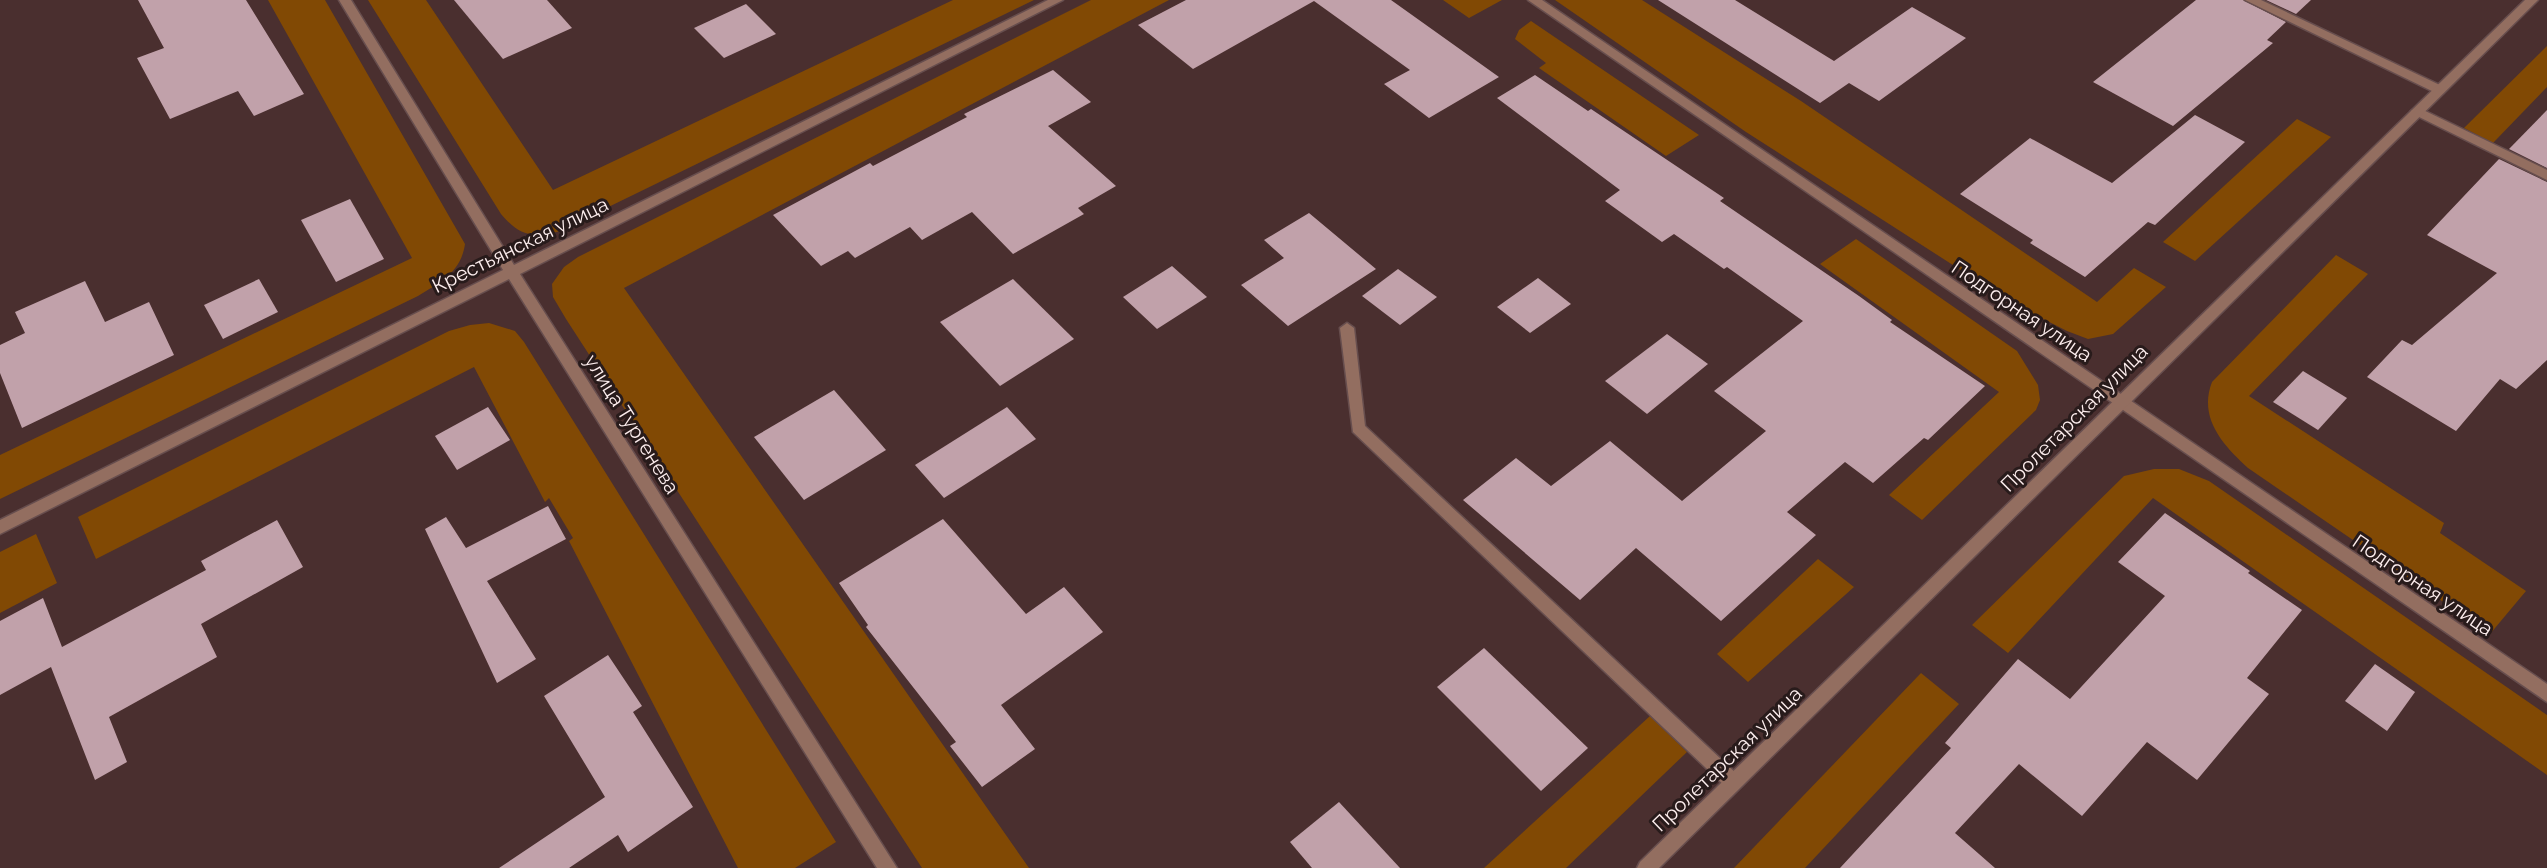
<svg xmlns="http://www.w3.org/2000/svg" width="2547" height="868" font-family="Raleway,sans-serif">
<style>
.green{fill:#814904}
.building{fill:#c1a1aa}
.lines{fill:none;stroke-linecap:round;stroke-linejoin:round}
.service-casing{stroke:#674e4e;stroke-width:3}
.minor-casing{stroke:#674e4e;stroke-width:3}
.tertiary-casing{stroke:#674e4e;stroke-width:3}
.service{fill:#936e60;fill-rule:evenodd}
.minor{fill:#936e60;fill-rule:evenodd}
.tertiary{fill:#936e60;fill-rule:evenodd}
.labels{text-anchor:middle;stroke-width:6;stroke-linejoin:round;paint-order:stroke}
.street-label{font-size:20px;fill:#fdeeee;stroke:#281b1b}
</style>
<rect width="100%" height="100%" fill="#4a2f2f"/>
<g class="green">
<path d="M268 0H325L465 244C461 272 441 282 418 296L0 499V455L412 258Z"/>
<path d="M368 0H426L553 190 953 0H1034L557 232C529 237 520 236 501 214Z"/>
<path d="M1091 0H1169L624 288 1029 868H922L566 319 553 297 552 284 564 267 578 257Z"/>
<path d="M1443 0H1502L1469 18Z"/>
<path d="M1555 0H1642L1801 101 2097 302 2134 268 2166 287 2113 334 2088 339 2067 331 2012 303 1746 132Z"/>
<path d="M1531 21 1699 135 1666 156 1539 68 1546 63 1515 39 1519 30Z"/>
<path d="M2547 46V87L2493 143 2464 128Z"/>
<path d="M2297 119 2331 137 2195 261 2163 242Z"/>
<path d="M1856 239 2017 351 2038 385 2040 400 2036 410 1922 520 1889 495 1999 392 1820 264Z"/>
<path d="M2336 255 2368 274 2249 396 2444 523 2440 533 2526 591 2490 634 2248 468C2223 445 2198 418 2212 382Z"/>
<path d="M489 323 515 331 524 342 836 842 795 868H738L569 541 573 538 549 498 545 502 474 367 96 559 78 517 449 331 470 325Z"/>
<path d="M2154 469H2179L2209 481 2547 715V775L2153 498 2008 653 1972 625 2124 476Z"/>
<path d="M36 534 57 583 0 613V552Z"/>
<path d="M1818 559 1854 587 1748 682 1717 654Z"/>
<path d="M1921 673 1959 704 1805 868H1734Z"/>
<path d="M1650 716 1687 752 1566 868H1484Z"/>
</g>
<g class="building">
<path d="M138 0H246L304 94 254 116 238 91 170 119 137 58 164 48Z"/>
<path d="M454 0H547L572 28 503 59Z"/>
<path d="M1186 0H1391L1499 77 1429 118 1384 84 1410 70 1314 1 1193 69 1138 25Z"/>
<path d="M1658 0H1735L1834 61 1912 7 1966 38 1879 101 1849 83 1820 103Z"/>
<path d="M2196 0H2243L2286 22 2267 40 2273 43 2173 126 2093 82Z"/>
<path d="M2266 0H2311L2296 14Z"/>
<path d="M746 4 776 34 724 58 694 28Z"/>
<path d="M1053 70 1091 102 1048 126 1116 186 1078 208 1084 214 1013 254 972 212 922 240 910 227 855 258 848 251 821 266 773 215 870 163 873 166 967 117 964 114Z"/>
<path d="M1535 75 1588 111 1591 109 1724 198 1720 201 1859 296 1892 320 1890 322 1985 386 1928 440 1924 438 1873 483 1845 462 1787 512 1816 535 1721 621 1636 548 1580 600 1463 500 1516 458 1551 486 1610 441 1682 501 1766 431 1714 391 1803 321 1727 267 1724 269 1674 234 1662 242 1605 201 1620 190 1497 98Z"/>
<path d="M2547 110V168L2509 149Z"/>
<path d="M2195 115 2245 142 2155 225 2148 222 2085 277 2030 243 2033 240 1960 194 2030 138 2112 183Z"/>
<path d="M2499 159 2547 182V360L2516 389 2500 379 2456 431 2367 377 2402 340 2412 345 2497 273 2427 235Z"/>
<path d="M350 199 384 259 336 282 301 220Z"/>
<path d="M1309 213 1376 269 1288 326 1241 285 1284 258 1264 240Z"/>
<path d="M1172 266 1207 297 1157 329 1123 297Z"/>
<path d="M1398 269 1437 297 1400 325 1362 296Z"/>
<path d="M1538 278 1571 304 1530 333 1497 307Z"/>
<path d="M259 279 278 312 223 339 204 305Z"/>
<path d="M1013 279 1074 339 1000 386 940 322Z"/>
<path d="M85 281 105 322 149 302 174 355 22 428 0 373V345L25 333 15 312Z"/>
<path d="M1667 334 1708 364 1647 414 1605 381Z"/>
<path d="M2303 371 2347 398 2318 430 2273 402Z"/>
<path d="M834 390 886 450 804 500 754 437Z"/>
<path d="M488 407 510 440 457 470 435 436Z"/>
<path d="M1007 407 1036 439 944 498 915 465Z"/>
<path d="M548 506 566 539 487 581 536 659 497 683 425 529 446 517 466 548Z"/>
<path d="M2165 513 2250 571 2248 573 2302 610 2247 678 2269 694 2197 780 2147 742 2082 816 2019 764 1955 833 1995 868H1840L1951 748 1945 743 2018 659 2070 699 2165 596 2118 562Z"/>
<path d="M943 519 1026 614 1064 587 1103 632 1001 705 1035 749 982 787 950 746 956 742 866 627 868 625 839 583Z"/>
<path d="M277 520 303 567 201 624 217 657 109 717 127 762 95 780 51 667 0 695V621L43 598 62 647 206 570 201 561Z"/>
<path d="M1484 648 1588 748 1541 791 1437 687Z"/>
<path d="M608 655 642 706 633 712 693 807 628 852 618 835 569 868H499L605 797 544 696Z"/>
<path d="M2375 664 2415 692 2387 731 2345 701Z"/>
<path d="M1339 802 1400 868H1312L1290 842Z"/>
</g>
<g class="lines">
<g class="service-casing">
<g id="service">
<path d="M2245 0H2261L2444 87 2446 90 2440 94 2436 93Z"/>
<path d="M2417 107 2547 170V180L2413 114 2411 111Z"/>
<path d="M1347 323 1354 328 1365 426 1739 776 1742 782 1739 788 1733 790 1727 788 1353 432 1340 328Z"/>
</g>
</g>
<g class="minor-casing">
<g id="minor">
<path d="M339 0H351L514 265 1048 0H1063L520 274 897 868H877L509 279 0 534V520L503 270Z"/>
<path d="M1528 0H1542L2547 684V702Z"/>
</g>
</g>
<g class="tertiary-casing">
<path id="tertiary" d="M2525 0H2538L1659 868H1637L1640 862Z"/>
</g>
<use href="#service" class="service"/>
<use href="#minor" class="minor"/>
<use href="#tertiary" class="tertiary"/>
</g>
<g class="labels">
<g class="street-label">
<text transform="translate(520 245) rotate(-26)" y="7">Крестьянская улица</text>
<text transform="translate(2022 311) rotate(34)" y="7">Подгорная улица</text>
<text transform="translate(2074 418) rotate(-45)" y="7">Пролетарская улица</text>
<text transform="translate(632 424) rotate(58)" y="7">улица Тургенева</text>
<text transform="translate(2423 585) rotate(34)" y="7">Подгорная улица</text>
<text transform="translate(1727 759) rotate(-44)" y="7">Пролетарская улица</text>
</g>
</g>
</svg>
